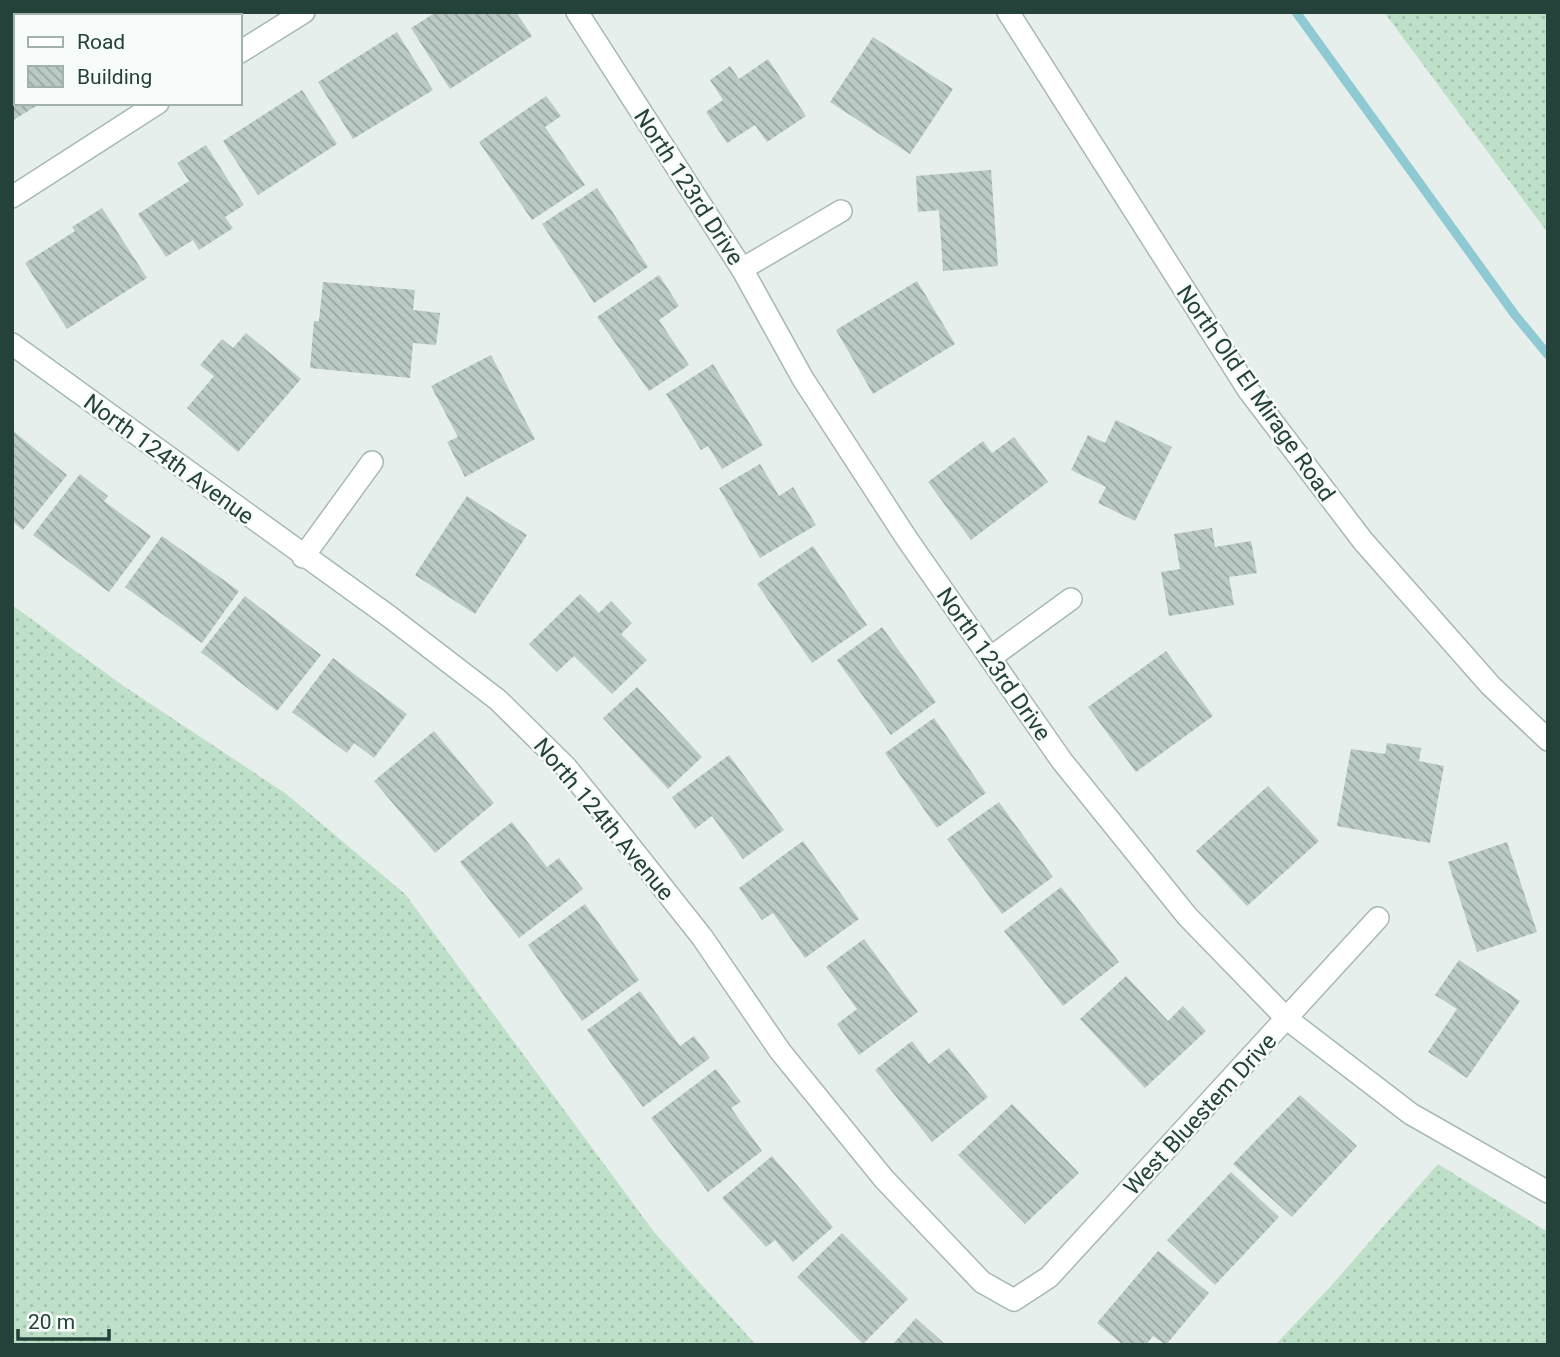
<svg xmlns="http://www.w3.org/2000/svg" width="1560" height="1357" font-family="Roboto,sans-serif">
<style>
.grass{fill:url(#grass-dots)}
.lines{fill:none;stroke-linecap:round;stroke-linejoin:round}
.stream{stroke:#8ec9d4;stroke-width:9}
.building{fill:url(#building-back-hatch)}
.minor-casing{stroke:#a8b8b2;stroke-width:24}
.tertiary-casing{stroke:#a8b8b2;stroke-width:24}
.minor{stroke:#fff;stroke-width:21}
.tertiary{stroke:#fff;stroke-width:21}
.labels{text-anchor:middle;stroke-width:5;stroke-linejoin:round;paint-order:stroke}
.street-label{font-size:23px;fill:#24423a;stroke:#f7fbf9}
</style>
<defs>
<pattern id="grass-dots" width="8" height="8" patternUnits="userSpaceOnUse" patternTransform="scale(1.75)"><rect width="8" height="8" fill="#bfe0c8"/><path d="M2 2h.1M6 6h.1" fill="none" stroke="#a4c1ad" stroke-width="1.8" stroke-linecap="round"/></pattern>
<pattern id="building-back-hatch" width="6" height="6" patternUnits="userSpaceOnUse" patternTransform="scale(1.75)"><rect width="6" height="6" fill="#bbcac4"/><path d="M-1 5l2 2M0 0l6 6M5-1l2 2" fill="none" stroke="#98a6a0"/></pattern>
</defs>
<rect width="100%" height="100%" fill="#e6efeb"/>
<g class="grass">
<path d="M1384 12H1548V232L1545 229Z"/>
<path d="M12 605 125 687 285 793 405 894 654 1232 756 1345H12Z"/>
<path d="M1438 1164 1548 1232V1345H1275L1330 1287Z"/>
</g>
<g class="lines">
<path class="stream" d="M1296 12 1515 315 1548 355"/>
</g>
<g class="building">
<path d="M51 12H143L137 16H45Z"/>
<path d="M436 12H516L532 36 450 89 411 28Z"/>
<path d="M397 32 433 90 353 139 318 82Z"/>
<path d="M873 37 953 89 910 154 830 102Z"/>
<path d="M16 57V103H41L12 121V60Z"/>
<path d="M768 59 806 116 767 142 755 125 727 143 706 112 723 100 710 80 730 66 739 79Z"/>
<path d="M302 90 337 144 258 195 223 141Z"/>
<path d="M546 96 561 116 545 127 585 185 532 220 479 142Z"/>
<path d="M206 145 244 205 225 217 233 228 199 250 193 240 166 257 138 214 189 181 177 163Z"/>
<path d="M991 170 998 266 943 271 939 210 918 212 916 176Z"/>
<path d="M597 188 648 267 594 303 542 224Z"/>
<path d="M102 208 147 278 67 329 25 263 75 231 72 227Z"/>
<path d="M659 275 679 306 659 320 689 365 649 391 597 317Z"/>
<path d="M917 281 955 344 873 394 836 330Z"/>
<path d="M323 282 415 290 413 310 440 313 436 345 413 343 410 378 310 368 314 321H319Z"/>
<path d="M246 333 301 379 238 452 187 408 214 376 200 365 222 339 233 348Z"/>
<path d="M491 355 535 439 465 477 447 442 458 437 431 386Z"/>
<path d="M713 364 763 445 722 469 708 446 701 450 666 394Z"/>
<path d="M1116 420 1172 447 1135 521 1098 503 1106 487 1071 470 1088 435 1105 443Z"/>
<path d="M12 430 67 475 23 530 12 521Z"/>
<path d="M1014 437 1048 482 971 540 928 482 983 441 992 453Z"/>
<path d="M760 464 779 496 793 487 816 525 760 558 719 488Z"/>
<path d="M80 474 108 496 104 501 151 536 109 592 33 535Z"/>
<path d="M467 496 527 535 475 614 415 575Z"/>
<path d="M1212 528 1215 547 1251 541 1257 573 1229 577 1234 605 1169 616 1161 572 1180 569 1174 534Z"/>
<path d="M162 536 239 591 202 643 125 587Z"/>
<path d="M813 546 867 625 812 663 757 584Z"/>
<path d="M580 594 599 613 611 601 632 623 621 634 647 660 612 694 574 656 557 672 529 644Z"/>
<path d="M245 596 321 655 277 711 201 652Z"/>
<path d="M882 627 936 702 891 735 837 660Z"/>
<path d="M1166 651 1213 716 1136 772 1088 707Z"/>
<path d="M333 658 407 714 374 758 354 743 347 753 292 712Z"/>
<path d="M637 687 702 757 668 789 603 718Z"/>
<path d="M934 718 986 793 937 828 885 753Z"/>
<path d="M434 731 494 803 435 853 374 781Z"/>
<path d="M1387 743 1421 748 1419 761 1444 766 1430 843 1337 826 1351 749 1385 754Z"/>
<path d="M729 755 784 830 743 859 712 816 695 829 672 797Z"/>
<path d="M1268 786 1319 841 1247 906 1196 851Z"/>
<path d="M999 802 1053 877 1002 914 947 839Z"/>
<path d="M512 822 547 867 559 858 583 889 519 938 460 862Z"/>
<path d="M803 841 859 919 805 958 773 913 762 920 739 888Z"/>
<path d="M1507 842 1537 932 1477 952 1448 862Z"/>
<path d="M1061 887 1119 962 1063 1006 1004 931Z"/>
<path d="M585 904 639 980 582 1021 528 945Z"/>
<path d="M864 939 918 1012 859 1055 837 1024 857 1009 826 967Z"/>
<path d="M1459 960 1520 1001 1467 1078 1428 1052 1457 1009 1435 995Z"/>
<path d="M1126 976 1168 1021 1183 1006 1206 1031 1145 1088 1080 1019Z"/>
<path d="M640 991 680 1046 694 1036 710 1058 643 1107 587 1030Z"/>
<path d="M912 1041 929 1064 949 1048 988 1097 932 1142 875 1070Z"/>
<path d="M716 1069 741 1102 731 1108 762 1151 708 1192 651 1118Z"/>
<path d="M1300 1095 1357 1146 1292 1217 1233 1164Z"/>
<path d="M1012 1104 1079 1173 1025 1224 958 1155Z"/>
<path d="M772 1156 833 1227 793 1262 775 1240 766 1247 722 1198Z"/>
<path d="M1231 1172 1279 1217 1215 1285 1167 1240Z"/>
<path d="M842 1233 908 1299 863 1344 797 1277Z"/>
<path d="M1158 1251 1209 1293 1166 1345 1153 1336 1146 1345H1123L1097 1323Z"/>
<path d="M916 1318 946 1345H892Z"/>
</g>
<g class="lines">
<g class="minor-casing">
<g id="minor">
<path d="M577 12 742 269 803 379 907 539 1062 761 1187 916 1287 1019 1411 1114 1548 1192"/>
<path d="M240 52 304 12"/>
<path d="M12 197 158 103"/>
<path d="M742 269 841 211"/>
<path d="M12 344 390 617 498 700 566 767 618 831 702 937 780 1051 884 1179 982 1282 1014 1300 1049 1277 1378 918"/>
<path d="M303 557 372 462"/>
<path d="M990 658 1071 599"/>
</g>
</g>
<g class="tertiary-casing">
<path id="tertiary" d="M1008 12 1249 391 1363 541 1491 686 1548 740"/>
</g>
<use href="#minor" class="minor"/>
<use href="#tertiary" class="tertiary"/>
</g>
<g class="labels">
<g class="street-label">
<text transform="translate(689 187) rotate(57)" y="8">North 123rd Drive</text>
<text transform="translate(1256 393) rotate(55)" y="8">North Old El Mirage Road</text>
<text transform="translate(169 459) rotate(36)" y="8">North 124th Avenue</text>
<text transform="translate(994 664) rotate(55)" y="8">North 123rd Drive</text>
<text transform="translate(604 819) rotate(50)" y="8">North 124th Avenue</text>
<text transform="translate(1200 1114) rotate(-47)" y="8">West Bluestem Drive</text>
</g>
</g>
<rect width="1560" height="1357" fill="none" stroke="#24423a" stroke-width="28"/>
<rect x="14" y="14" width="228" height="91" fill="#f7fbf9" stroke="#a3b1ad" stroke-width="2"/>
<rect x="28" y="37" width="35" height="10" fill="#ffffff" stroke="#a3b1ad" stroke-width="2"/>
<text x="77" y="49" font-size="21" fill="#24423a">Road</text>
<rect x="28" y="66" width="35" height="21" fill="url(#building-back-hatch)" stroke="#a3b1ad" stroke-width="2"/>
<text x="77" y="84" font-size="21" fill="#24423a">Building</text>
<path d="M18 1329v10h91v-10" fill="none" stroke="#24423a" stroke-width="3.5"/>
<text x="28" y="1329" font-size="21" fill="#24423a" stroke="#f7fbf9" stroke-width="5" paint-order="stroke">20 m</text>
</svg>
